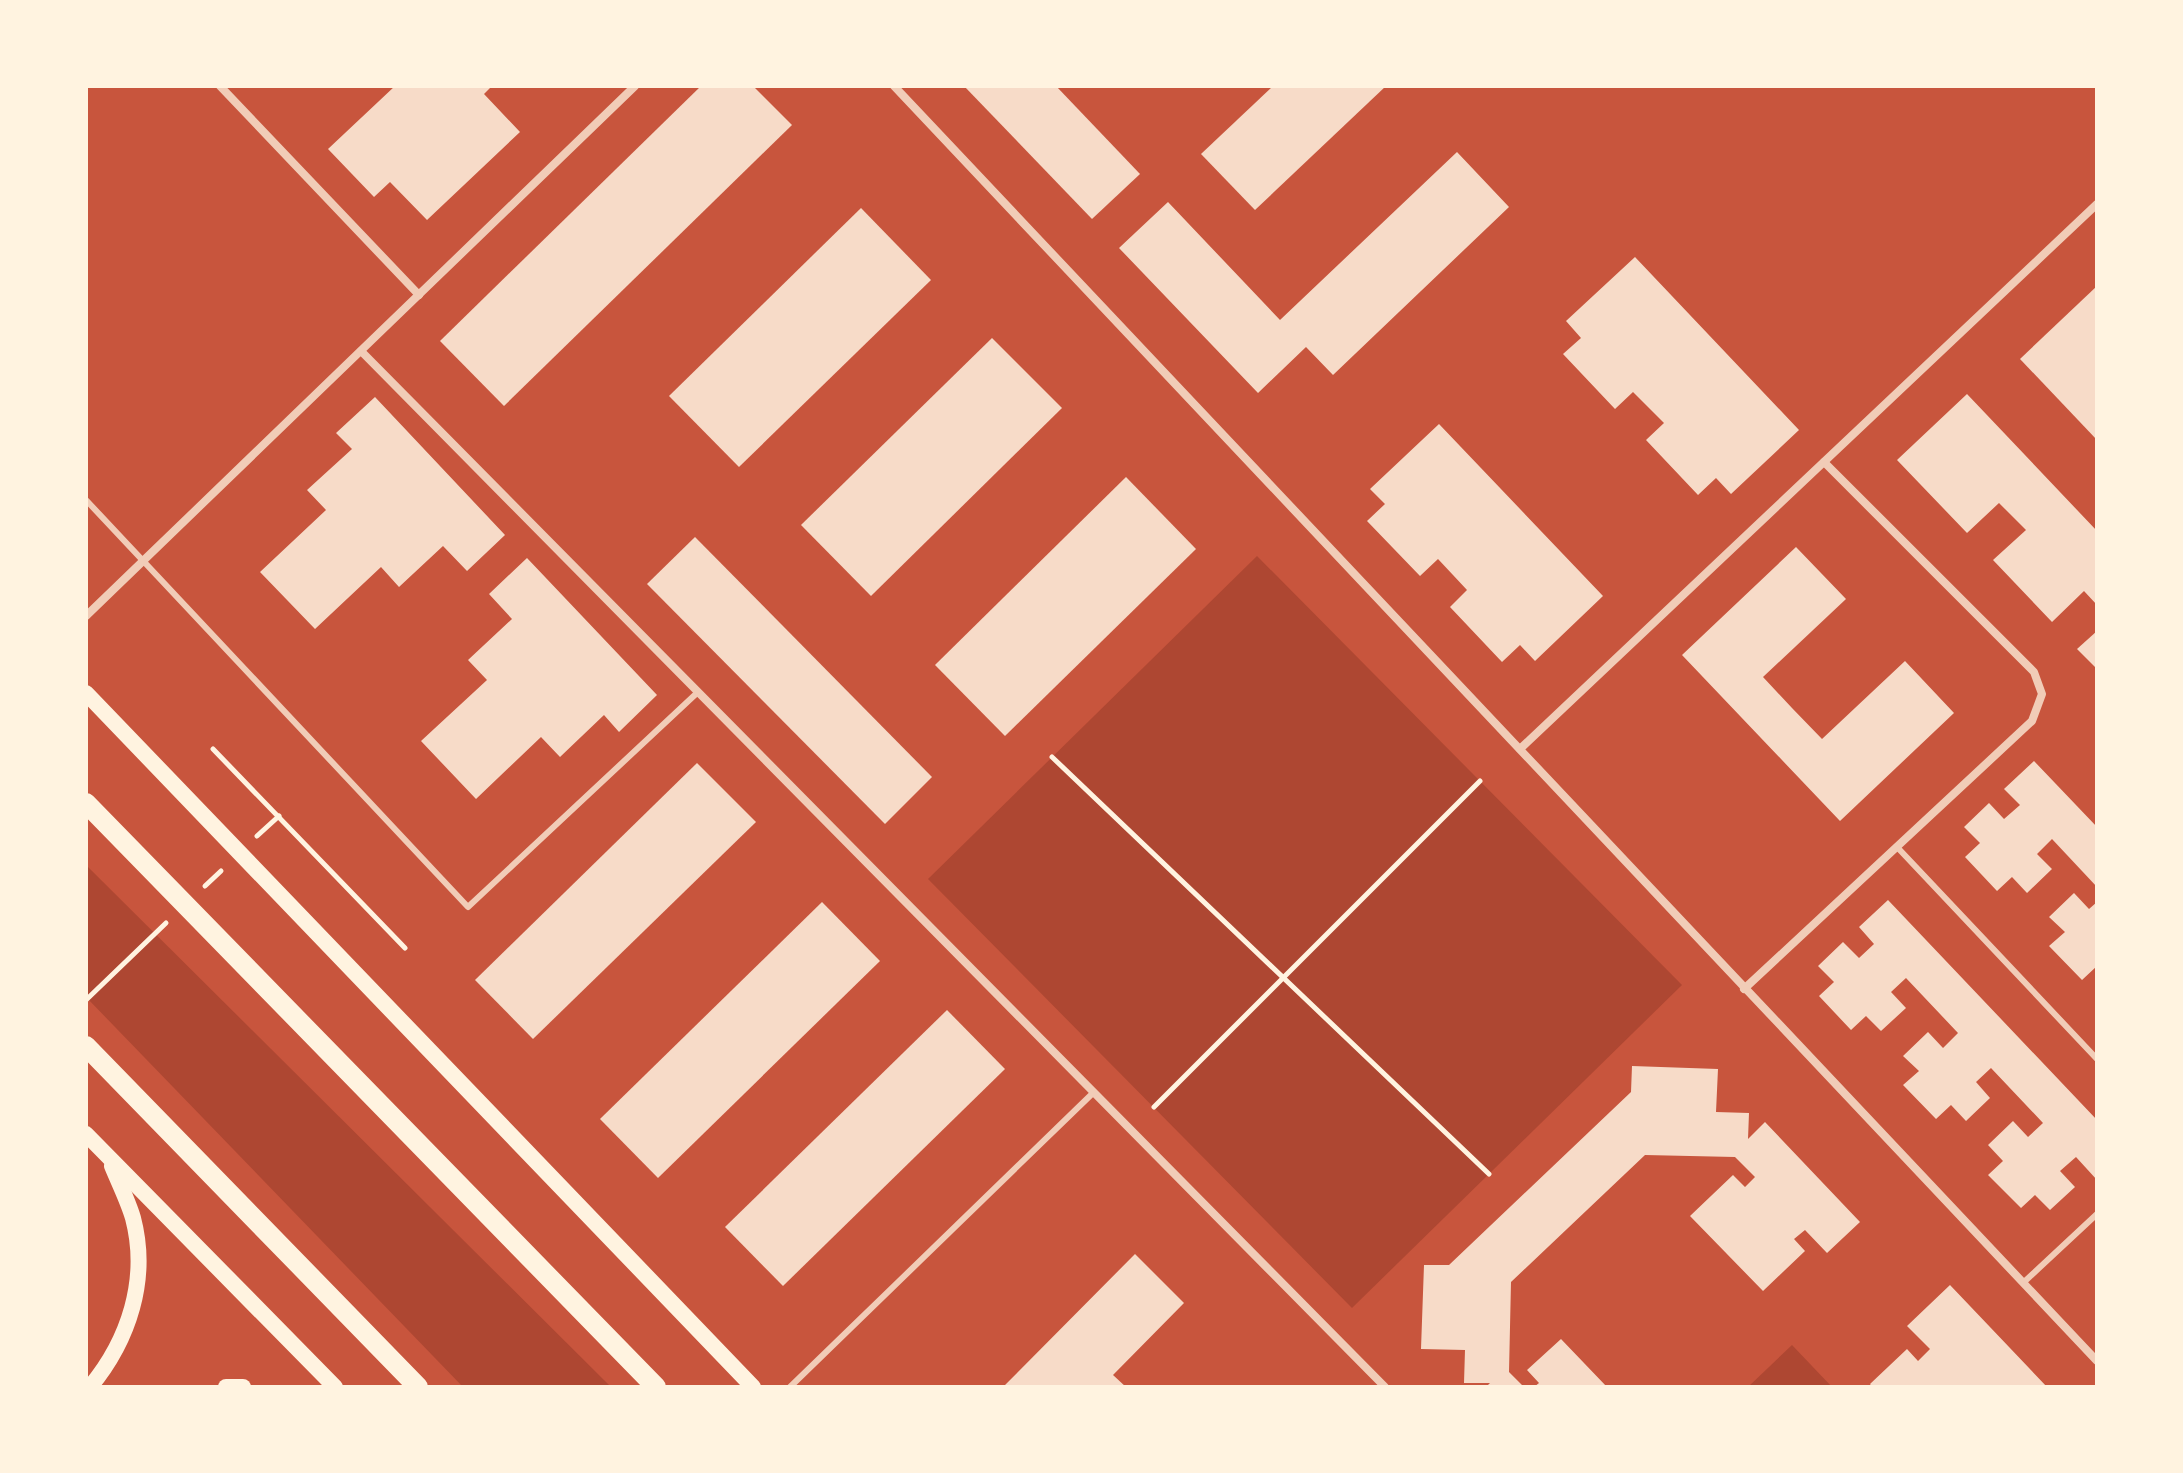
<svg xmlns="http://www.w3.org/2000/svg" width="2183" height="1473" font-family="Arial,sans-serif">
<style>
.green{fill:#ae4732}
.building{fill:#f7dbc8}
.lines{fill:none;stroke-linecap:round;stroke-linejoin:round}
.path{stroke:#fff3e0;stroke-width:5}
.service{stroke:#f1ccb7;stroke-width:6}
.minor{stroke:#f1ccb7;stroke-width:8}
.secondary{stroke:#fff3e0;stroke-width:16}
.primary{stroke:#fff3e0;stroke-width:20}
</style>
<rect width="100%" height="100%" fill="#c8553d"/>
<g class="green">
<path d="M1257 556 1682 985 1352 1308 928 879Z"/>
<path d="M86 865 611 1387H463L86 997Z"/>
<path d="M1792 1345 1832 1387H1748Z"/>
</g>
<g class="building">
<path d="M395 86H492L484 94 520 132 427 220 390 182 374 197 328 149Z"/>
<path d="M701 86H753L792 125 504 406 440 341Z"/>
<path d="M964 86H1056L1140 174 1092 219Z"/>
<path d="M1273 86H1386L1255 210 1201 154Z"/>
<path d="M1457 152 1509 207 1333 375 1306 347 1258 393 1119 248 1168 202 1280 320Z"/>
<path d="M861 208 931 280 739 467 669 396Z"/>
<path d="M1635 257 1799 430 1731 494 1716 478 1698 495 1646 440 1664 423 1633 392 1615 409 1563 354 1581 338 1566 321Z"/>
<path d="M2097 286V440L2020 359Z"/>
<path d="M992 338 1062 408 871 596 801 525Z"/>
<path d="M1967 394 2097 531V605L2084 591 2052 622 1993 560 2026 530 1999 503 1967 533 1897 460Z"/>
<path d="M375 397 505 535 467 571 443 546 399 587 381 567 315 629 260 572 326 510 307 490 352 449 336 433Z"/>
<path d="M1439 424 1603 596 1535 661 1520 645 1502 662 1450 607 1467 590 1453 575 1438 559 1420 576 1367 521 1385 504 1370 489Z"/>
<path d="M1126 477 1196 549 1005 736 935 665Z"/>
<path d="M695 537 932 777 885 824 647 584Z"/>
<path d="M1796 547 1846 599 1763 677 1792 708 1822 739 1905 661 1954 713 1840 821 1682 655Z"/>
<path d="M527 558 657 695 619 732 604 715 560 757 541 737 476 799 421 741 487 680 468 660 512 619 489 594Z"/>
<path d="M2097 631V669L2077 649Z"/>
<path d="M2034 761 2097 827V887L2052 839 2037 854 2052 869 2027 893 2012 877 1997 891 1965 857 1980 843 1964 827 1989 803 2004 819 2020 805 2004 789Z"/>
<path d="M697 763 756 822 533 1039 475 980Z"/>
<path d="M2074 893 2089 909 2097 902V966L2082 980 2049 946 2065 932 2049 917Z"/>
<path d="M1888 900 2097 1120V1180L2076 1157 2060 1171 2075 1187 2050 1210 2035 1195 2021 1208 1988 1175 2003 1161 1988 1145 2013 1121 2028 1137 2043 1123 1991 1068 1976 1082 1990 1098 1966 1121 1951 1105 1936 1119 1903 1085 1919 1071 1903 1056 1928 1032 1943 1048 1958 1033 1906 978 1891 992 1906 1008 1881 1031 1866 1016 1851 1030 1819 996 1834 982 1818 966 1843 942 1859 958 1874 944 1859 927Z"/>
<path d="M822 902 880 961 658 1178 600 1119Z"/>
<path d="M947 1010 1005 1069 783 1286 725 1227Z"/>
<path d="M1632 1066 1718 1069 1716 1112 1749 1113 1748 1139 1765 1122 1860 1222 1827 1253 1805 1230 1794 1239 1805 1251 1763 1291 1690 1216 1733 1175 1745 1187 1755 1177 1735 1157 1645 1155 1511 1282 1509 1372 1524 1387H1486L1490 1383H1464L1465 1350 1421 1349 1424 1265H1449L1631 1092Z"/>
<path d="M1135 1254 1184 1303 1113 1375 1126 1387H1003Z"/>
<path d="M1950 1285 2047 1387H1872L1870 1384 1907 1349 1918 1361 1930 1349 1907 1326Z"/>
<path d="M1561 1339 1607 1387H1534L1539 1383 1527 1370Z"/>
</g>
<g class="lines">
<g class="path">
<path d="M213 749 405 948"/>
<path d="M1052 757 1489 1174"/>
<path d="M257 836 279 816"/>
<path d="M205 886 221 871"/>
<path d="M86 1000 166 923"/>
<path d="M1154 1107 1480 781"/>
</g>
<g class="service">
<path d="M86 500 468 907 698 692"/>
<path d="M1897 847 2097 1059"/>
<path d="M2023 1283 2097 1214"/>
<path d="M790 1387 1094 1092"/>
</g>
<g class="minor">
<path d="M220 86 419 295"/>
<path d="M894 86 2097 1361"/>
<path d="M361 351 1385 1387"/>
<path d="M86 616 635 86"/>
<path d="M1520 749 2097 204"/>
<path d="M1744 989 2032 721 2042 694 2034 672 1824 462"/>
</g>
<g class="secondary">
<path d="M86 693 753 1387"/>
<path d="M86 1134 335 1387"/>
<path d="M90 1387C129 1340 149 1279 133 1218 128 1201 119 1183 112 1166"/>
<path d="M226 1387H243"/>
</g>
<g class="primary">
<path d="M86 803 656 1387"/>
<path d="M86 1046 418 1387"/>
</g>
</g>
<rect width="2183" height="1473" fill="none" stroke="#fff3e0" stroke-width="176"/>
</svg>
